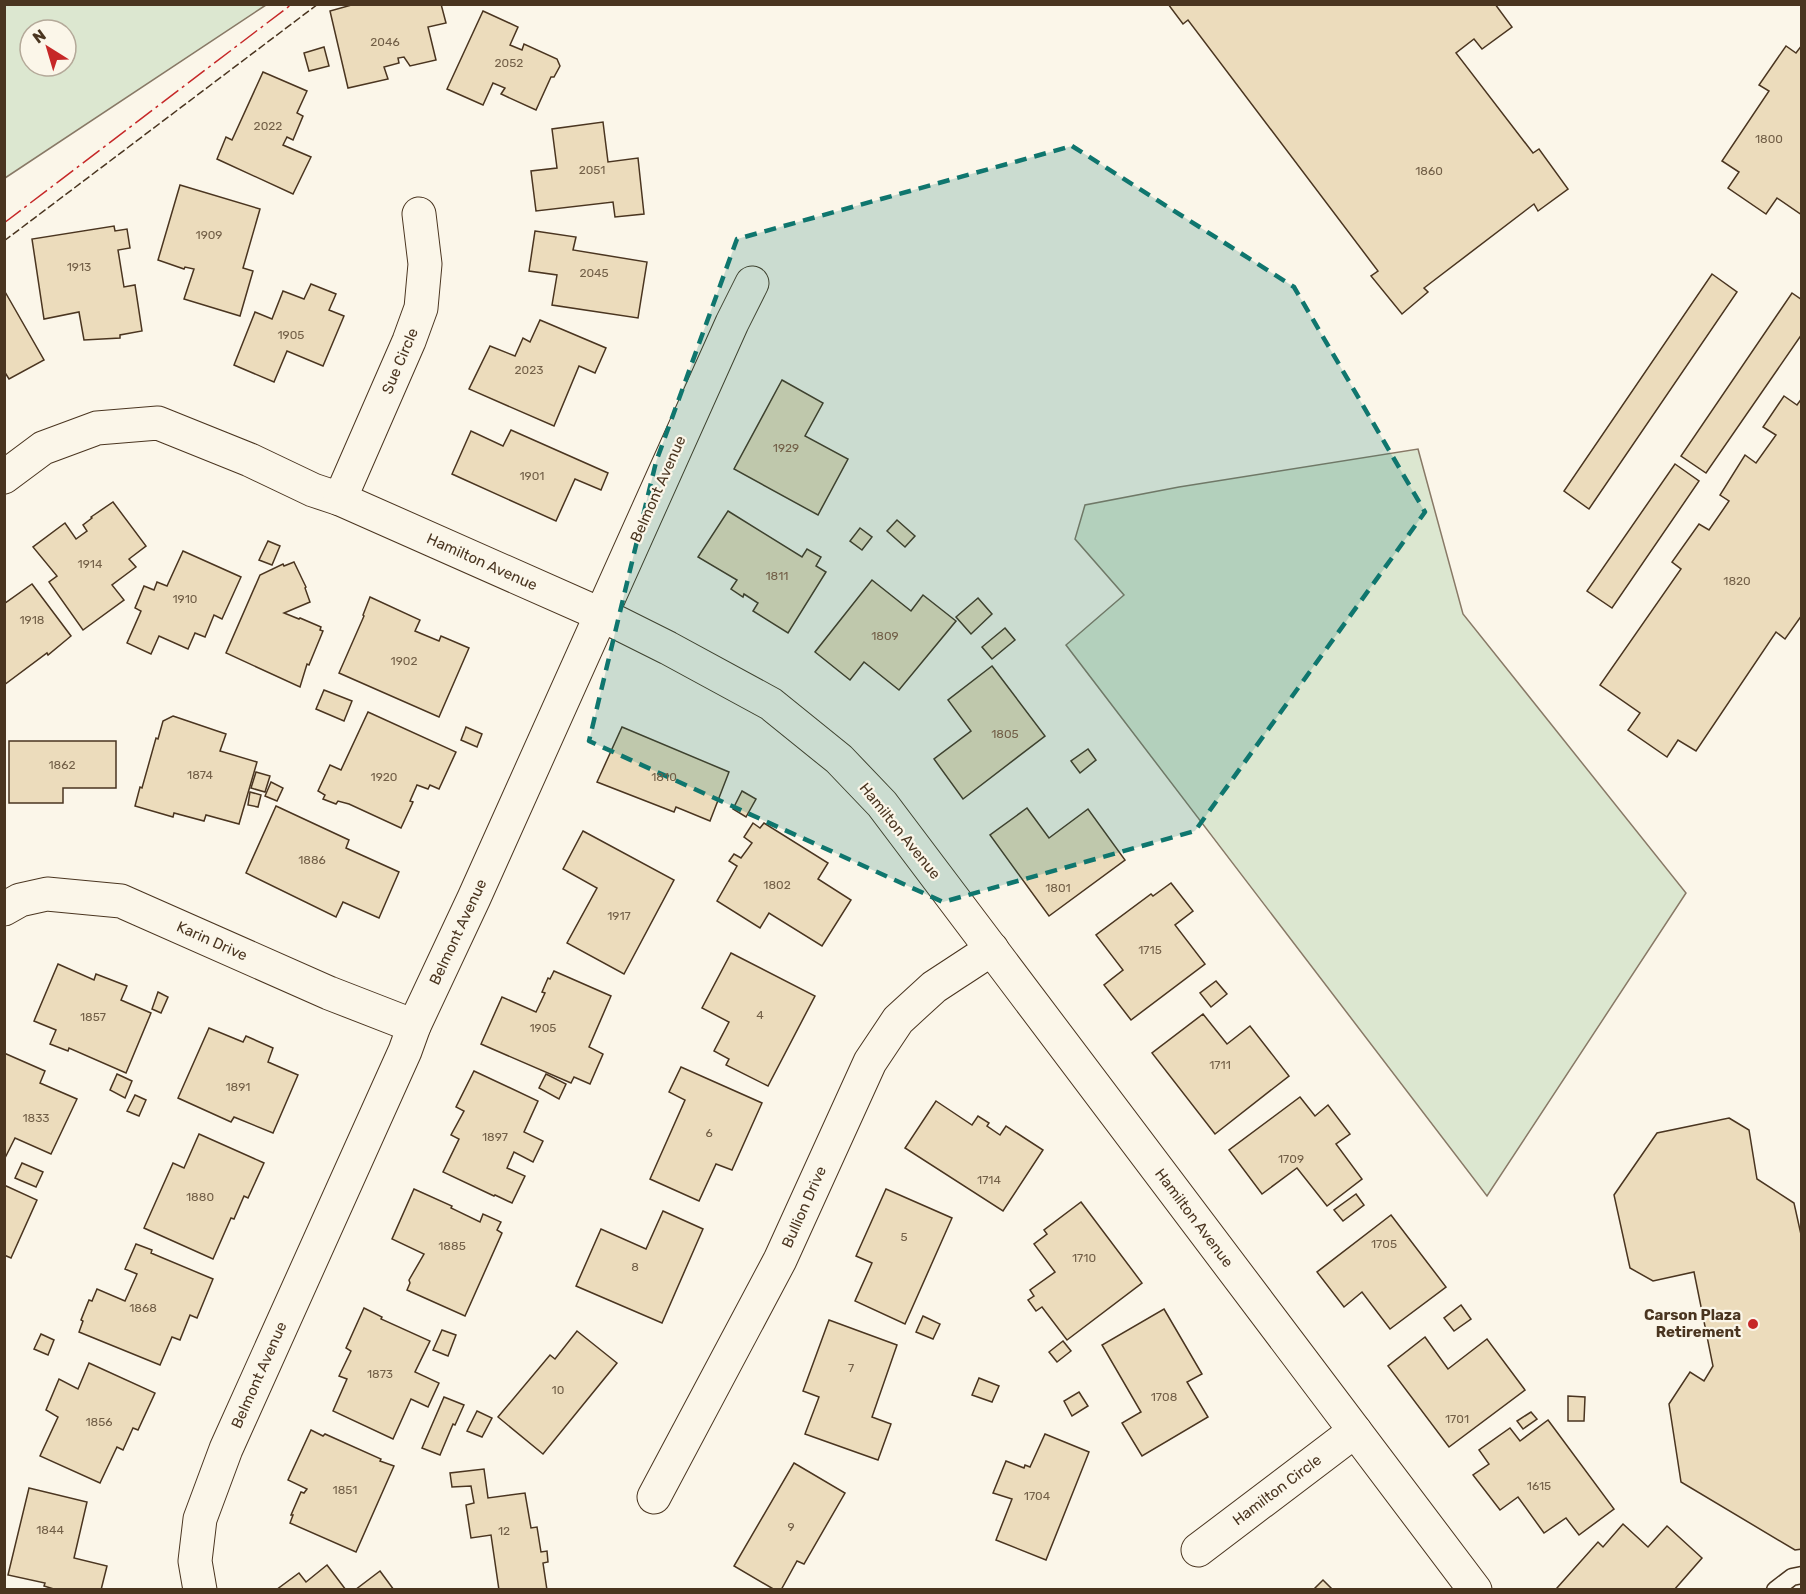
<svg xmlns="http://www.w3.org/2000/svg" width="1806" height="1594" font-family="Rubik,sans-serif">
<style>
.green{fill:#dce7d0;stroke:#887966;stroke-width:1.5;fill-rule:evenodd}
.building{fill:#ecdcbc;stroke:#4a3520;stroke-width:1.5}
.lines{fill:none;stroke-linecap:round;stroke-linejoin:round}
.service-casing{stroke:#4a3520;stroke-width:19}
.minor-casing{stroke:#4a3520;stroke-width:35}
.service{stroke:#fbf6e9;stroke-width:16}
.minor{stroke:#fbf6e9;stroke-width:33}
.fence{stroke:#4a3520;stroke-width:1.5;stroke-dasharray:8 3;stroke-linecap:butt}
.power{stroke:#c62828;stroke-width:1.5;stroke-dasharray:21 4.5 3 4.5;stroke-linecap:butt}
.marked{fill:#0f766e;fill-opacity:0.2;stroke:#0f766e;stroke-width:4.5;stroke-dasharray:12 8;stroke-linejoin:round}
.poi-dot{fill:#c62828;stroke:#fbf6e9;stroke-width:2}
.labels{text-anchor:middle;stroke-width:4.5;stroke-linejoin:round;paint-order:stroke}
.number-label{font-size:12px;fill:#725f47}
.street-label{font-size:15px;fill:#4a3520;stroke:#fbf6e9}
.poi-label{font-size:15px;font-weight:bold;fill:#4a3520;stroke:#fbf6e9;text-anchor:end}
</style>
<rect width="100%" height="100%" fill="#fbf6e9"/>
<g class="green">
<path d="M5 4H266V5L5 178ZM30 30H66V66H30Z"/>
<path d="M1418 449 1463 614 1686 893 1487 1196 1066 645 1124 595 1075 539 1085 505 1179 487Z"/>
</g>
<g class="building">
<path d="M355 4H441L446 23 428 27 436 60 410 66 404 57 398 58 399 63 384 67 388 79 348 88 330 11Z"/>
<path d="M1168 4H1495L1512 27 1482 49 1474 39 1456 53 1533 153 1539 149 1568 189 1538 211 1534 204 1424 288 1428 292 1402 314 1371 276 1378 271 1188 20 1183 24Z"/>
<path d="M483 11 518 27 510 45 522 50 524 44 557 59 560 66 554 77H551L536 110 501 94 505 88 493 83 483 105 447 89Z"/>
<path d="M1802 45V215L1777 198 1766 214 1728 188 1739 172 1722 161 1769 91 1759 85 1786 46 1796 53Z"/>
<path d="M324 47 329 66 309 71 304 53Z"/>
<path d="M263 72 307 91 297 113 303 116 293 140 287 137 283 145 311 157 293 194 217 159 226 137 232 140Z"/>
<path d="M603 122 608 162 638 158 644 214 615 217 613 202 536 211 531 171 557 168 552 129Z"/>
<path d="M180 185 260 209 243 268 253 271 240 316 184 299 194 269 185 267 184 269 158 260Z"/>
<path d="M114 226 115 231 127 229 130 248 118 250 124 287 135 285 142 331 120 335V338L84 340 79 312 44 319 32 239Z"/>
<path d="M535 231 576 237 573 250 647 262 638 318 552 305 557 275 529 271Z"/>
<path d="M1712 274 1737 292 1589 509 1564 491Z"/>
<path d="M311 284 336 294 329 310 344 316 323 366 287 351 274 382 234 365 255 312 272 319 283 291 304 299Z"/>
<path d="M4 290 44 360 9 379 4 371Z"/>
<path d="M1792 293 1802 300V334L1706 473 1681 456Z"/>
<path d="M540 320 606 348 595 373 579 366 554 426 469 389 490 346 515 356 523 338 530 342Z"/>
<path d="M782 380 823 403 805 436 848 459 818 515 734 469Z"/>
<path d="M1784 396 1797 405 1802 398V615L1785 639 1776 632 1696 751 1678 740 1667 757 1628 730 1640 713 1600 685 1681 569 1672 562 1699 524 1709 530 1729 501 1720 495 1745 455 1756 463 1776 435 1763 427Z"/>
<path d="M511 430 608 473 601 490 575 479 556 521 452 474 471 431 503 446Z"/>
<path d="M1675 464 1699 481 1612 608 1587 591Z"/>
<path d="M113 502 146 546 129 559 136 567 112 585 124 600 83 630 49 582 57 576 33 547 65 523 76 539 87 531 83 525 92 518 91 517Z"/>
<path d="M728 511 802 557 807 549 821 557 816 566 826 572 788 633 753 611 758 603 744 594 743 597 731 589 737 580 698 557Z"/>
<path d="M897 520 915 536 905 547 887 531Z"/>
<path d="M860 528 872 537 862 550 850 541Z"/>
<path d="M268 541 280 546 272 565 259 560Z"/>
<path d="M183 551 241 577 222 619 214 615 205 637 195 633 188 649 159 636 151 654 127 643 141 611 135 608 144 586 154 590 157 582 167 586Z"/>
<path d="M294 562 306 587 305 588 310 602 284 613 299 619 300 618 321 627 320 630 323 631 309 665 307 664 300 687 226 653 260 575 283 564 284 566Z"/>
<path d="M872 580 911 611 923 595 956 621 899 690 864 662 850 680 815 652Z"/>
<path d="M32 584 71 636 48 655 47 653 4 685V604Z"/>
<path d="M370 597 420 620 415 631 439 641 441 636 469 648 439 717 339 673 364 616 363 615Z"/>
<path d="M978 598 992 614 971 634 956 617Z"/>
<path d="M1005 628 1015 640 992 659 982 647Z"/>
<path d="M992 666 1045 736 963 799 934 759 971 731 948 700Z"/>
<path d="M324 690 352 701 344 721 316 709Z"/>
<path d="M368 712 456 752 439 789 430 785 428 789 417 785 410 801 413 802 401 828 349 804 338 801 336 804 323 799 325 795 318 791 330 765 341 770Z"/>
<path d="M173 716 226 734 220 751 257 762 239 824 206 815 204 821 174 813 173 817 135 806 140 787 142 788 156 738 158 739 163 721Z"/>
<path d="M466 727 482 734 477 747 461 740Z"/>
<path d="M622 727 729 772 710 821 676 807 674 812 597 782Z"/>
<path d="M9 741H116V788H63V803H9Z"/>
<path d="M1088 749 1096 760 1080 773 1071 761Z"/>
<path d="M256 772 270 776 265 792 251 788Z"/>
<path d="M271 782 283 788 277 801 265 796Z"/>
<path d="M742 791 756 799 746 817 733 809Z"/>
<path d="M250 792 261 795 258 807 248 805Z"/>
<path d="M276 806 349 840 346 848 399 872 379 918 343 902 336 917 246 873Z"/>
<path d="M1027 808 1049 838 1088 809 1125 860 1049 916 990 835Z"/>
<path d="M753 823 760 828 764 823 828 863 818 879 851 900 822 946 769 913 760 928 717 901 737 866 729 861 734 854 741 858 752 843 744 837Z"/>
<path d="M583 831 674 880 624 974 567 943 597 888 563 869Z"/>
<path d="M1171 883 1193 911 1175 925 1205 964 1131 1020 1104 985 1123 970 1096 935 1151 894 1153 896Z"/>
<path d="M731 953 815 996 768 1086 726 1065 729 1059 714 1051 729 1022 702 1008Z"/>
<path d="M58 964 94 980 96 974 127 986 121 1000 151 1013 126 1073 69 1048 68 1051 50 1044 56 1030 34 1021Z"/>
<path d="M554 971 611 996 589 1047 603 1054 590 1084 574 1077 571 1083 481 1044 502 997 536 1012 545 993 542 992 548 978 550 979Z"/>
<path d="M1216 981 1227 994 1211 1007 1200 993Z"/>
<path d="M158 992 168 997 161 1013 152 1009Z"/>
<path d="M1203 1014 1227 1044 1250 1026 1289 1076 1215 1134 1152 1053Z"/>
<path d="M209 1028 243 1042 246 1036 273 1048 268 1062 298 1075 273 1133 234 1117 231 1122 178 1098Z"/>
<path d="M4 1053 45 1071 40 1083 77 1099 51 1154 15 1138 4 1160Z"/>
<path d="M681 1067 762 1103 732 1170 716 1164 699 1201 650 1179 685 1100 669 1092Z"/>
<path d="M474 1071 538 1101 524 1132 543 1141 533 1162 514 1152 507 1168 525 1176 512 1203 495 1195 494 1196 443 1172 459 1139 451 1135 464 1111 456 1107Z"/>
<path d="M117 1074 132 1081 125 1098 110 1090Z"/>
<path d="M546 1074 566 1084 559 1099 539 1088Z"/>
<path d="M135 1095 146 1100 139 1116 127 1111Z"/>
<path d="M1300 1097 1315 1116 1328 1105 1350 1134 1336 1144 1362 1179 1327 1206 1297 1168 1262 1194 1229 1150Z"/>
<path d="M936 1101 972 1125 978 1116 989 1123 987 1126 1000 1135 1006 1126 1043 1150 1003 1211 905 1148Z"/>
<path d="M1729 1118 1749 1130 1757 1179 1794 1203 1802 1239V1549L1795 1550 1681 1482 1669 1404 1690 1372 1704 1381 1713 1366 1694 1272 1653 1281 1630 1268 1614 1195 1657 1133Z"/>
<path d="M199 1134 264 1163 248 1198 244 1196 234 1219 231 1218 213 1259 144 1228 173 1163 184 1168Z"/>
<path d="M22 1163 43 1172 36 1187 15 1178Z"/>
<path d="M4 1185 37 1200 11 1258 4 1255Z"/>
<path d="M414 1189 452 1206 451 1208 480 1222 483 1214 501 1222 497 1230 502 1233 465 1316 407 1290 410 1283 409 1280 424 1254 392 1239Z"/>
<path d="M886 1189 952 1218 905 1324 855 1301 872 1263 856 1256Z"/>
<path d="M1356 1194 1364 1205 1343 1221 1334 1210Z"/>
<path d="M1081 1202 1142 1283 1067 1340 1042 1307 1036 1311 1028 1300 1034 1296 1030 1290 1055 1272 1034 1244 1047 1234 1044 1230Z"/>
<path d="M663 1211 703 1229 662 1323 576 1286 601 1229 646 1249Z"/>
<path d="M1391 1215 1446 1287 1390 1329 1362 1292 1344 1307 1317 1272Z"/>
<path d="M136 1244 152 1250 151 1253 213 1279 197 1318 190 1315 180 1340 172 1337 160 1365 79 1332 83 1321 81 1320 89 1300 92 1301 97 1289 125 1301 137 1274 125 1269Z"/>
<path d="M1461 1305 1471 1319 1454 1331 1444 1318Z"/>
<path d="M364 1308 382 1317 381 1319 430 1341 415 1372 439 1383 428 1407 411 1399 393 1439 333 1411 347 1379 339 1376 351 1351 346 1348Z"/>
<path d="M1164 1309 1202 1374 1187 1382 1208 1417 1142 1456 1122 1423 1141 1412 1102 1345Z"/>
<path d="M923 1316 940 1324 933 1339 916 1332Z"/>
<path d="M829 1320 897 1345 872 1417 891 1424 878 1460 805 1434 819 1397 803 1391Z"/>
<path d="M442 1330 456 1335 448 1356 433 1350Z"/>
<path d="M577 1331 617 1363 543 1454 498 1417 550 1355 555 1359Z"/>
<path d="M41 1334 54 1340 48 1355 34 1349Z"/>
<path d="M1425 1337 1448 1369 1487 1339 1525 1390 1449 1447 1388 1366Z"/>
<path d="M1063 1341 1071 1351 1057 1362 1049 1352Z"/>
<path d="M89 1363 155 1393 138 1430 133 1428 123 1450 117 1447 100 1483 40 1456 58 1417 46 1410 59 1379 78 1389Z"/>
<path d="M979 1378 999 1386 992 1402 972 1395Z"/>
<path d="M1079 1392 1088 1406 1072 1416 1064 1401Z"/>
<path d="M1568 1396 1585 1397 1584 1421H1568Z"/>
<path d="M444 1397 464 1405 455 1425 453 1424 440 1455 422 1448Z"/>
<path d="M477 1411 492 1418 482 1437 467 1431Z"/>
<path d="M1531 1412 1537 1419 1523 1429 1517 1421Z"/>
<path d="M1548 1420 1614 1509 1579 1535 1566 1518 1544 1533 1518 1497 1500 1510 1473 1475 1489 1464 1479 1450 1510 1428 1520 1441Z"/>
<path d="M311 1430 323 1436 325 1434 381 1459 380 1461 394 1466 356 1552 290 1523 293 1515H291L301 1492 304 1493 307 1489 288 1480Z"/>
<path d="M1045 1434 1089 1452 1046 1560 996 1540 1012 1499 993 1493 1006 1461 1024 1468 1025 1465 1030 1467Z"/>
<path d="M794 1463 845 1493 804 1564 797 1561 781 1590H775L734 1566Z"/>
<path d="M484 1469 488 1498 525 1493 531 1528 537 1527 541 1552 547 1551 548 1562 543 1563 547 1590H499L491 1535 471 1538 466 1505 474 1503 471 1486 452 1487 450 1473Z"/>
<path d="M29 1488 87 1502 74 1558 107 1566 101 1590H57L44 1586 45 1583 8 1575Z"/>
<path d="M1623 1524 1648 1547 1667 1526 1702 1558 1674 1590H1559L1557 1588 1598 1542 1603 1547Z"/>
<path d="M327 1565 346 1590H276L299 1573 306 1582Z"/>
<path d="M380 1571 394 1590H355Z"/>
<path d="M1323 1580 1333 1590H1313Z"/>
</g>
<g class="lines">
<g class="service-casing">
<path id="service" d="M1775 1590 1792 1577 1802 1575"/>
</g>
<g class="minor-casing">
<g id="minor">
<path d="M4 477 43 448 97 428 158 423 250 460 313 490 340 499 602 615 668 648 771 704 839 759 882 804 1475 1590"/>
<path d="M340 499 409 341 421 308 425 264 419 214"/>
<path d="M4 909 20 900 47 894 121 901 329 993 414 1026"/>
<path d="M654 1497 780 1260 870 1062 898 1020 934 987 992 949"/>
<path d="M1198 1550 1355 1431"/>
<path d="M200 1590 195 1561 200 1519 226 1449 405 1051 414 1026 474 898 732 323 752 283"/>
</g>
</g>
<use href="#service" class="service"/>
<use href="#minor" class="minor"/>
<path class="fence" d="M4 241 318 4"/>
<path class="power" d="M4 223 292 4"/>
</g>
<path class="marked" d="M1072 146 1294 287 1425 512 1195 831 943 902 589 741 656 462 737 239Z"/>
<circle class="poi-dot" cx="1753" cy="1324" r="6"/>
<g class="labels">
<g class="number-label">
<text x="385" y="46">2046</text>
<text x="509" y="67">2052</text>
<text x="268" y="130">2022</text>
<text x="1769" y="143">1800</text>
<text x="592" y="174">2051</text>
<text x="1429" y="175">1860</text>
<text x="209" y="239">1909</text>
<text x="79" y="271">1913</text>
<text x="594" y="277">2045</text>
<text x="291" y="339">1905</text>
<text x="529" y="374">2023</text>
<text x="786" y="452">1929</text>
<text x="532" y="480">1901</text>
<text x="90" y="568">1914</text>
<text x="777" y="580">1811</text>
<text x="1737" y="585">1820</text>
<text x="185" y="603">1910</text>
<text x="32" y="624">1918</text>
<text x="885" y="640">1809</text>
<text x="404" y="665">1902</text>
<text x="1005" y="738">1805</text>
<text x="62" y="769">1862</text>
<text x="200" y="779">1874</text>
<text x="384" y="781">1920</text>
<text x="664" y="781">1810</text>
<text x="312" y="864">1886</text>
<text x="777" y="889">1802</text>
<text x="1058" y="892">1801</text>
<text x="619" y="920">1917</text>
<text x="1150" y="954">1715</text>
<text x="760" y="1019">4</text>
<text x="93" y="1021">1857</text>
<text x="543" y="1032">1905</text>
<text x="1220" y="1069">1711</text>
<text x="238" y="1091">1891</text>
<text x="36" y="1122">1833</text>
<text x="709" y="1137">6</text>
<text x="495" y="1141">1897</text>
<text x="1291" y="1163">1709</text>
<text x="989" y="1184">1714</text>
<text x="200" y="1201">1880</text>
<text x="904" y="1241">5</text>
<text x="1384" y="1248">1705</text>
<text x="452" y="1250">1885</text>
<text x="1084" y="1262">1710</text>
<text x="635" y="1271">8</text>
<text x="143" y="1312">1868</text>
<text x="851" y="1372">7</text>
<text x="380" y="1378">1873</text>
<text x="558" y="1394">10</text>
<text x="1164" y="1401">1708</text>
<text x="1457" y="1423">1701</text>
<text x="99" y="1426">1856</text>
<text x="1539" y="1490">1615</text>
<text x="345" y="1494">1851</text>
<text x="1037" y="1500">1704</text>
<text x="791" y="1531">9</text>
<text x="50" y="1534">1844</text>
<text x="504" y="1535">12</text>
</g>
<g class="street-label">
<text transform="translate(400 361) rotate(-67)" y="5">Sue Circle</text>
<text transform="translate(658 489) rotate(-66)" y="5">Belmont Avenue</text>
<text transform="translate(482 562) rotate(24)" y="5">Hamilton Avenue</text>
<text transform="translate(900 831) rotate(51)" y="5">Hamilton Avenue</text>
<text transform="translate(458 932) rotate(-65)" y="5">Belmont Avenue</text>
<text transform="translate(212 941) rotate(24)" y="5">Karin Drive</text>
<text transform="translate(804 1207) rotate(-66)" y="5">Bullion Drive</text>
<text transform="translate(1194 1218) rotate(53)" y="5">Hamilton Avenue</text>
<text transform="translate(259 1375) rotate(-66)" y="5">Belmont Avenue</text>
<text transform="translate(1277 1490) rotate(-37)" y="5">Hamilton Circle</text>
</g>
<g class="poi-label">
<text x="1741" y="1320">Carson Plaza<tspan x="1741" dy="17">Retirement</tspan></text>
</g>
</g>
<rect width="1806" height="1594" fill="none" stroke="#4a3520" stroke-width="12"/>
<g transform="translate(48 48) rotate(323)"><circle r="28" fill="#fbf6e9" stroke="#b4a999" stroke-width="1.5"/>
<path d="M0-4.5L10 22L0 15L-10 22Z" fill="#c62828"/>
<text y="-9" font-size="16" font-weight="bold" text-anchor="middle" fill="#4a3520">N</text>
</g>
</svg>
